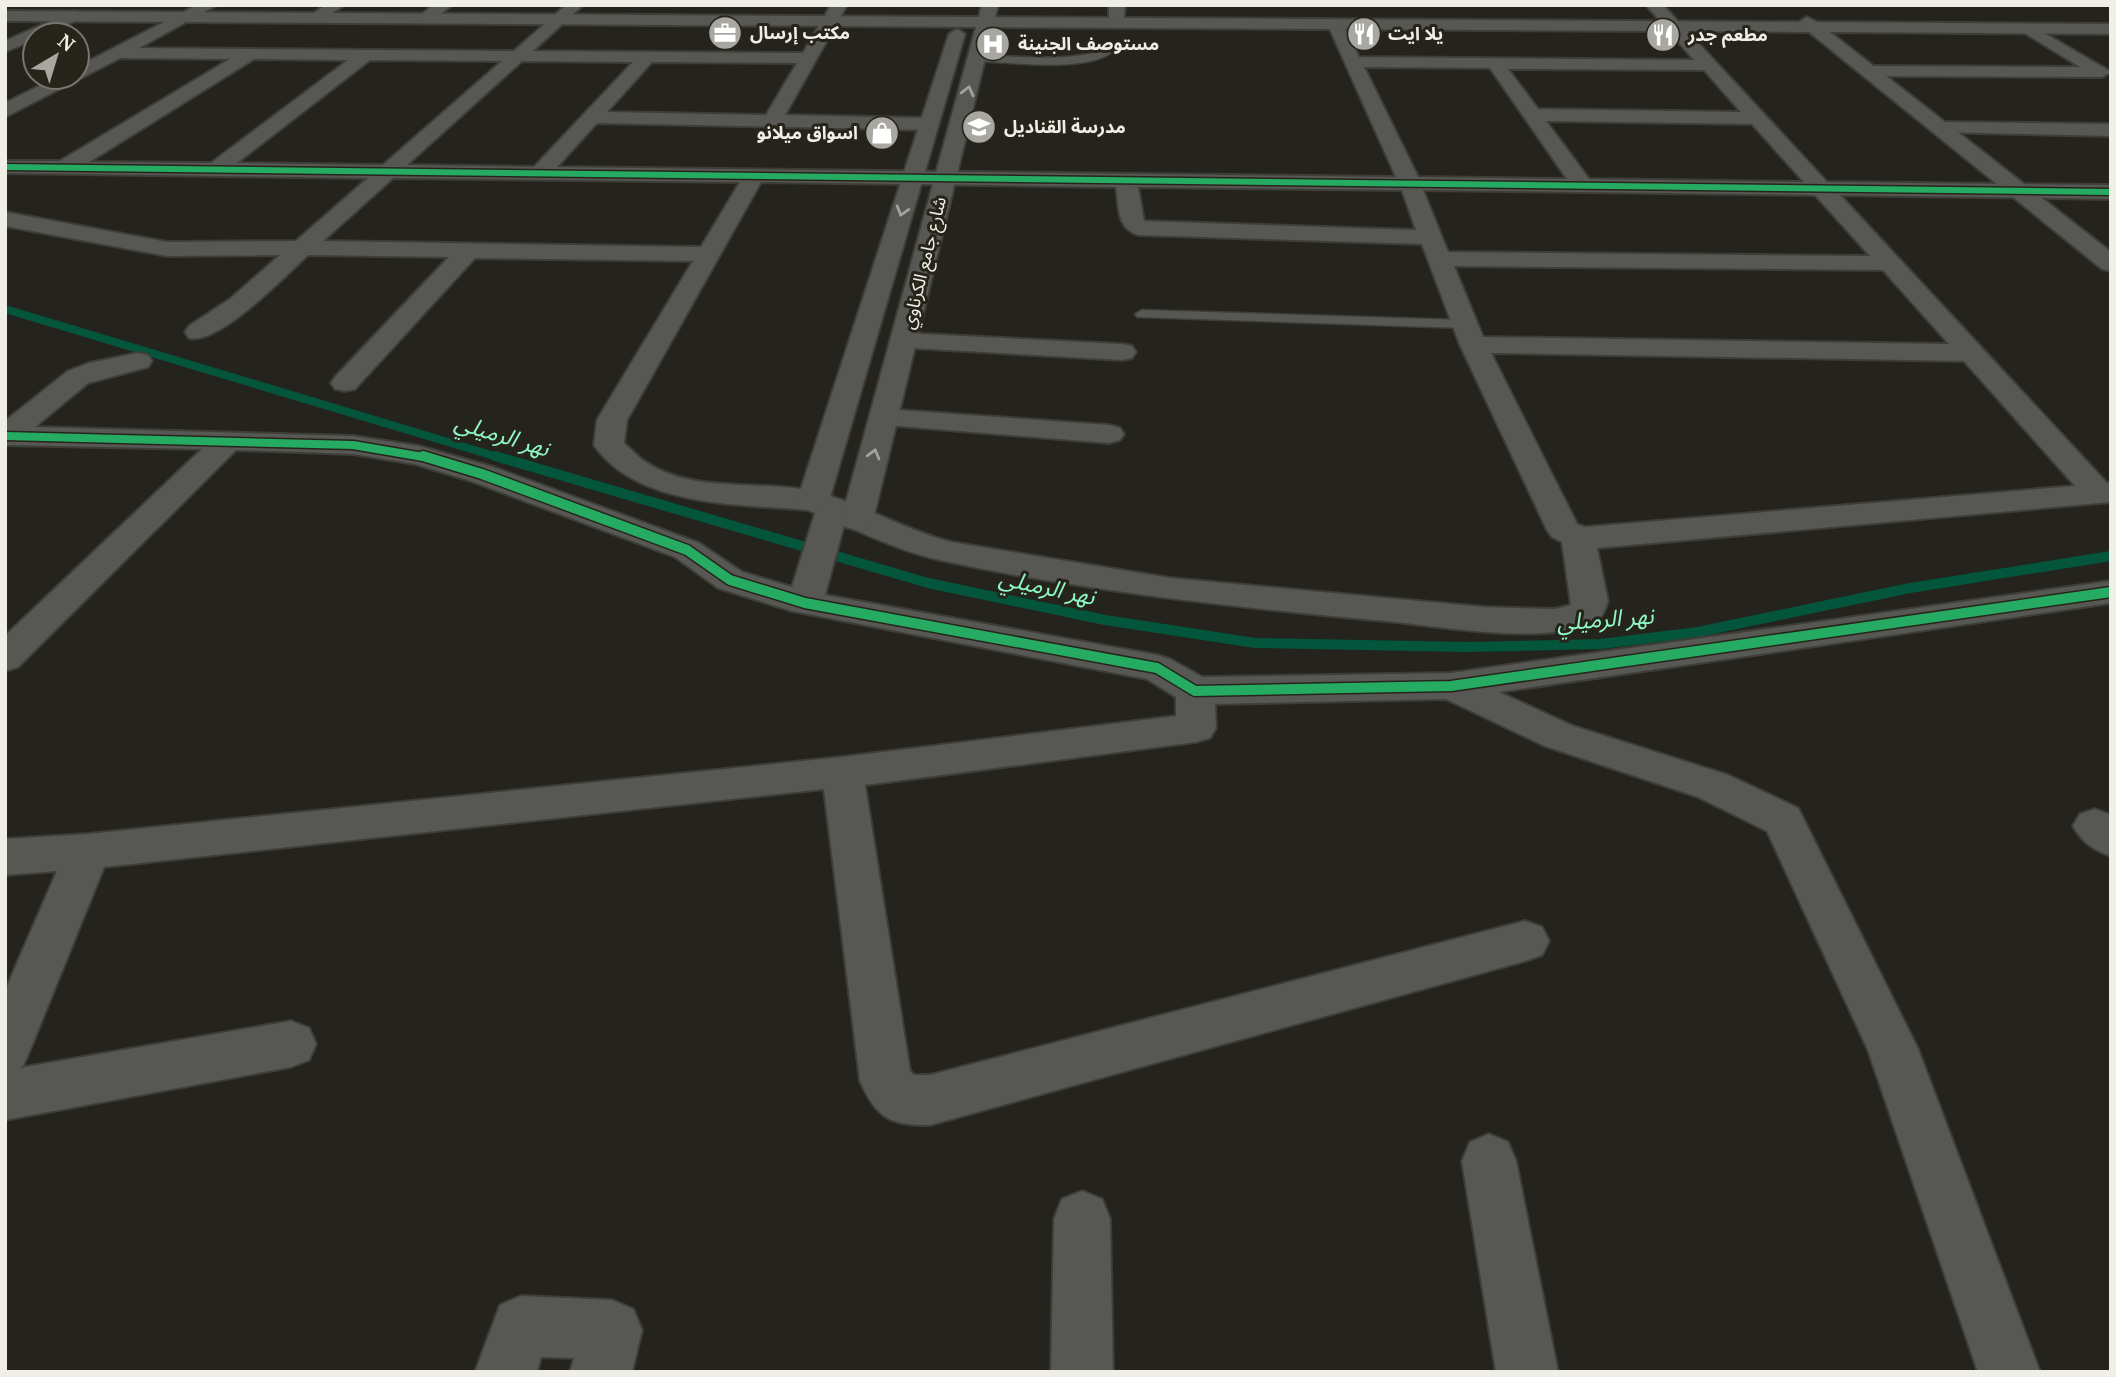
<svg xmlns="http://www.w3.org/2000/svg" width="2116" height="1377" font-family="'Noto Serif','Noto Sans Arabic',serif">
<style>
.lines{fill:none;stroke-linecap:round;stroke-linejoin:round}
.stream-far1{stroke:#03563c;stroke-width:8}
.stream{stroke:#03563c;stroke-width:10}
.service-casing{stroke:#3e3d38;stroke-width:3}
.minor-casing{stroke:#3e3d38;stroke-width:4}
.tertiary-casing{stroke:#3e3d38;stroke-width:4}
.secondary-casing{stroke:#3e3d38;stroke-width:4}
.service{fill:#575753;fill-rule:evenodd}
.minor{fill:#575753;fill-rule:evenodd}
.tertiary{fill:#575753;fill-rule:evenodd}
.secondary{fill:#575753;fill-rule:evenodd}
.cycleway-far2-casing{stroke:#27251b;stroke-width:9}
.cycleway-far1-casing{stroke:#27251b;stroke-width:11}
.cycleway-casing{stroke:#27251b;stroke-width:13}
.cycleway-far2{stroke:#26ab63;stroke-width:6}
.cycleway-far1{stroke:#26ab63;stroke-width:8}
.cycleway{stroke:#26ab63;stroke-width:10}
.oneway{stroke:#a3a29d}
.labels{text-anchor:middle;stroke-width:6;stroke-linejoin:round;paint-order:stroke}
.far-poi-label{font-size:18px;font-weight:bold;fill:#efeee7;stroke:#27251b;text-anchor:start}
.far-street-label{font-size:18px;fill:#efeee7;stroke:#27251b}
.water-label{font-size:23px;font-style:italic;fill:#8df7c8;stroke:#27251b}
</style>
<rect width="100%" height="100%" fill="#24231e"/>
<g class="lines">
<path class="stream-far1" d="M5 309 501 458"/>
<path class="stream" d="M495 456 928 583 1105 620 1255 643 1467 647 1601 644 1698 632 1910 588 2111 556"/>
<g class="service-casing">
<g id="service">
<path d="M1107 49 1112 52C1085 73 1010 62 976 61L971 58 976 55C1020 56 1065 63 1107 49Z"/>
<path d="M1142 310 1464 320 1471 324 1464 328 1137 317 1135 314Z"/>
</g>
</g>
<g class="minor-casing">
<g id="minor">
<path d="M197 5H217L139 48 514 51 566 5H583L533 51 803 53 831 5H847L785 115 929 118 939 124 929 130 597 123 557 167 1396 177 1328 25 1330 22H1342L1359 57 1694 60 1646 5H1663L1827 182 2111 185V199L1840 195 2107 483 2111 482V502L1597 548 1608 601C1605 611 1600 622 1590 625 1537 643 1451 628 1395 622 1245 608 1096 593 949 562 912 555 878 540 844 525L825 595 1157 655 1170 659 1202 677 1451 673 2111 581V603L1499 692 1573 726 1728 775 1798 808 1918 1049 2040 1372H1978L1868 1050 1767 831 1698 797 1545 746 1446 699 1215 704 1216 728 1210 738 1196 742 865 785 910 1071 914 1075H930L1525 921 1542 927 1549 941 1542 955 1525 961 930 1125C890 1125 877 1119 860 1081L824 789 104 867 30 1050 23 1066 19 1068 291 1021 309 1028 316 1044 309 1060 291 1067 5 1120V991L57 871 5 875V839L88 834 842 757 1176 716V697L1147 679 792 611 718 588 675 557 471 481 415 464 353 454 236 450 18 667 5 671V636L202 449 5 445V421L68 371 89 363 138 353 148 355 152 361 148 367 88 383 35 427 353 436 419 446 493 467 699 543 742 572 792 587 815 513 807 510C739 504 637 507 594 445L597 420 693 261 475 258 355 389 345 391 335 389 331 383 335 377 449 257 308 255C285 276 219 345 189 338L185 332 189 326 230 299 280 255 167 256 5 226V212L167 242 296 241 368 178 5 173V161H60L230 59 120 58 5 117V103L57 77H77V67ZM254 59 348 60 211 163 89 162ZM370 60 502 61 383 165 237 163ZM522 61 633 62 534 167 407 165ZM652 62 797 63 766 115 607 112ZM1364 67 1490 68 1567 179 1418 177ZM1508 69 1704 70 1741 112 1538 109ZM1546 121 1752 124 1804 182 1589 179ZM393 178 740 182 701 247 323 241ZM761 182 1116 187C1119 206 1116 229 1139 235L1422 244 1460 345 1547 530 1552 537 1562 542 1571 605 1555 609 1484 607 1170 578 951 542C906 530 865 506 821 493 765 478 695 496 644 461 637 456 631 449 624 443L627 420ZM1138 187 1402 190 1416 230 1144 221ZM1423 190 1815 195 1870 256 1448 252ZM1454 266 1883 270 1949 344 1483 337ZM1491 353 1964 361 2075 486 1585 527 1577 524Z"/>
<path d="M325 5H344L321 21H309L307 18Z"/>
<path d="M433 5H452L430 22H418L416 19Z"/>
<path d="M1109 5H1125L1123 26 1117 28 1109 23Z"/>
<path d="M73 11 81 16 79 19 45 35H35V39L5 52V41Z"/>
<path d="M2029 24 2111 72 2102 77 1869 76 1860 71 1869 66 2080 67 2023 32 2021 29 2023 26Z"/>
<path d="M1940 122 2111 124V136L1933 132 1930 128 1933 124Z"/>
<path d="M903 333 1122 344 1132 346 1136 352 1132 358 1122 360 894 347 890 341 894 335Z"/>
<path d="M884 409 1109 425 1120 428 1124 434 1120 440 1109 443 874 424 869 418 874 412Z"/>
<path d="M2095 809 2111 815V856C2093 850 2082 842 2073 826L2080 814Z"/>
<path d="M1489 1134 1508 1142 1516 1161 1558 1372H1496L1462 1161 1470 1142Z"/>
<path d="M1082 1191 1102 1199 1110 1219 1113 1372H1051L1054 1219 1062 1199Z"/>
<path d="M521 1296 612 1300 633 1309 642 1330 632 1372H570L574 1358 541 1357 537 1372H475L500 1305Z"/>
</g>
</g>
<g class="tertiary-casing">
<path id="tertiary" d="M5 11 1799 22 1807 17 1817 22 2111 24V34L1830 32 2111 252V271L2102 269 1809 32 5 21Z"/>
</g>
<g class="secondary-casing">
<g id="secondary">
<path d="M982 5H998L873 520 869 527 857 530 845 527 841 520Z"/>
<path d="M957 29 965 34 829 501 824 508 813 511 802 508 797 501 949 34Z"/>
</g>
</g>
<use href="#service" class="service"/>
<use href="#minor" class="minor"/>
<use href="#tertiary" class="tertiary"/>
<use href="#secondary" class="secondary"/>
<g class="cycleway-far2-casing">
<path id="cycleway-far2" d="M5 167 2111 192"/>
</g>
<g class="cycleway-far1-casing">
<path id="cycleway-far1" d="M5 436 353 445 429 458"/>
</g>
<g class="cycleway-casing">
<path id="cycleway" d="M423 456 482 474 687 550 730 580 805 603 1157 668 1195 691 1451 686 2111 592"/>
</g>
<use href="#cycleway-far2" class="cycleway-far2"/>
<use href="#cycleway-far1" class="cycleway-far1"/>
<use href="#cycleway" class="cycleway"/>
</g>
<defs><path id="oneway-chevron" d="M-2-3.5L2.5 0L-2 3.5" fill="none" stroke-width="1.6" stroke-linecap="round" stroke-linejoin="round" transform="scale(1.75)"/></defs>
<g class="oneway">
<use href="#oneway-chevron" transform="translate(968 91) rotate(-76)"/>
<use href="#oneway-chevron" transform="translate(902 211) rotate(107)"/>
<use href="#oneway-chevron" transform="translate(874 454) rotate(-75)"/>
</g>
<defs>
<g id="office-disc" transform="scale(1.75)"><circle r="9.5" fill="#a8a7a1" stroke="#27251b"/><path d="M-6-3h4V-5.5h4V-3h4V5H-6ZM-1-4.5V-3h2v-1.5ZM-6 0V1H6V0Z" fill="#fff"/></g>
<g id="restaurant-disc" transform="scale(1.75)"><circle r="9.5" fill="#a8a7a1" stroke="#27251b"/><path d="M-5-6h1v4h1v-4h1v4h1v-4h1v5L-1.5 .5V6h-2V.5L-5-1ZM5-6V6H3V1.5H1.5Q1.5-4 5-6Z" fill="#fff"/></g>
<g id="hospital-disc" transform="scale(1.75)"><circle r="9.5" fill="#a8a7a1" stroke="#27251b"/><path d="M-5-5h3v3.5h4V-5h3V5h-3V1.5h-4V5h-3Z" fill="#fff"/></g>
<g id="school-disc" transform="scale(1.75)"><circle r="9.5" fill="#a8a7a1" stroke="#27251b"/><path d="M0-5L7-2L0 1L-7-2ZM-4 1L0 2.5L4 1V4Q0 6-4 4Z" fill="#fff"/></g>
<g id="shop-disc" transform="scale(1.75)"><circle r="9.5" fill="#a8a7a1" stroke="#27251b"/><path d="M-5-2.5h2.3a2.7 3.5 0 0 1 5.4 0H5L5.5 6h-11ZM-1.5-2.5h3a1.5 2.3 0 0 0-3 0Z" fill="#fff"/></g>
</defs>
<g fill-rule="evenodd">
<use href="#office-disc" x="725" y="33"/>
<use href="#restaurant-disc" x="1364" y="34"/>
<use href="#restaurant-disc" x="1663" y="35"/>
<use href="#hospital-disc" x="993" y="44"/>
<use href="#school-disc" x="979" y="127"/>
<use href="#shop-disc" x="882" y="133"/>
</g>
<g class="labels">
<g class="far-poi-label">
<text x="750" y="39">مكتب إرسال</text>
<text x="1388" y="40">يلا ايت</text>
<text x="1688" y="41">مطعم جدر</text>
<text x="1018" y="50">مستوصف الجنينة</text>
<text x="1004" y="133">مدرسة القناديل</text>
<text x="858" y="139" text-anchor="end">اسواق ميلانو</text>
</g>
<g class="far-street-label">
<text transform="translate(924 263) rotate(-76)" y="6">شارع جامع الكرناوي</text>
</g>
<g class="water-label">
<text transform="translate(502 435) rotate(17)" y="8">نهر الرميلي</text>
<text transform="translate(1047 587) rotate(12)" y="8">نهر الرميلي</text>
<text transform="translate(1605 619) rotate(-4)" y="8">نهر الرميلي</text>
</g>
</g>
<rect width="2116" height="1377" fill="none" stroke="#efeee7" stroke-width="14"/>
<g transform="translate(56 56) rotate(38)"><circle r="33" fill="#27251b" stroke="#77756d" stroke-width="2"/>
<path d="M0-5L12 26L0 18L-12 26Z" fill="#a8a7a1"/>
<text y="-10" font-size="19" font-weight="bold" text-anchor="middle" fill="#efeee7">N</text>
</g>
</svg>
